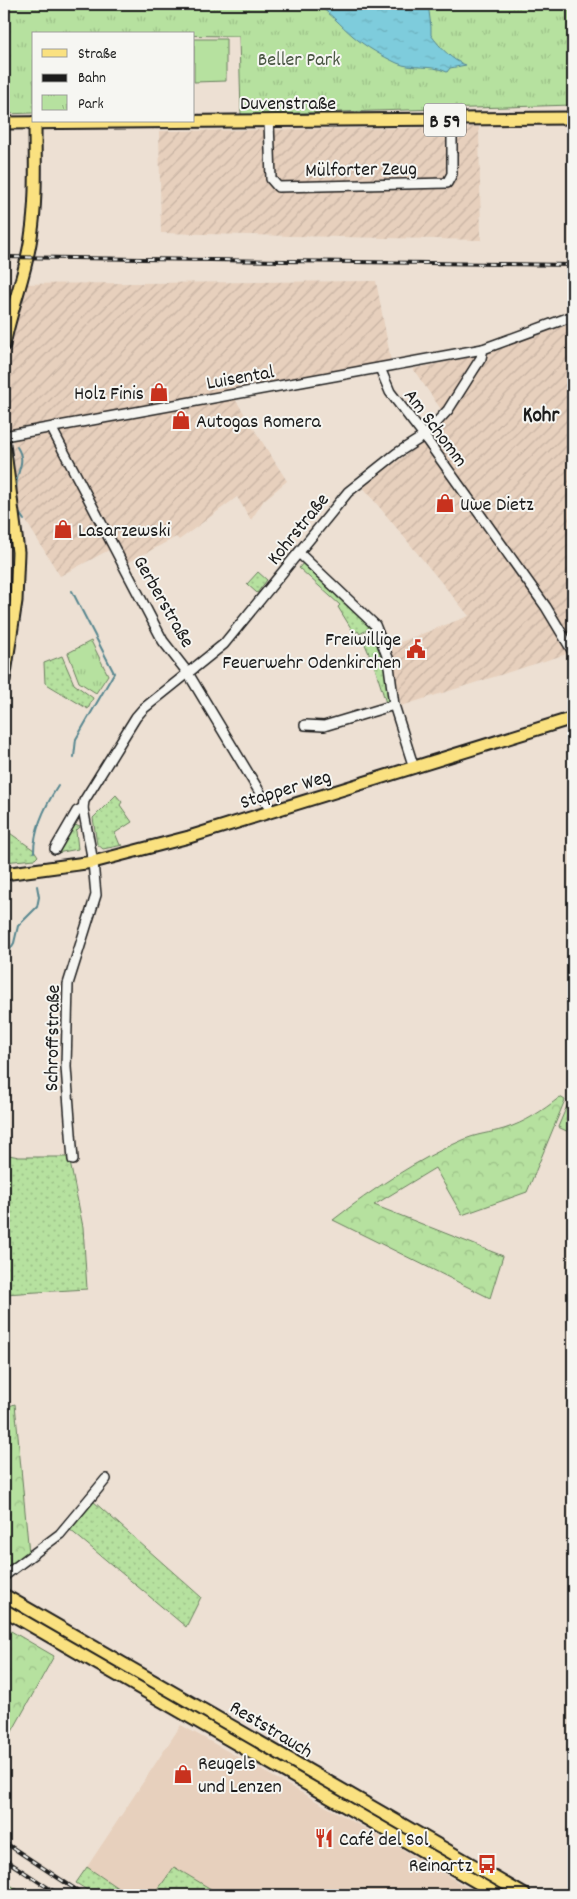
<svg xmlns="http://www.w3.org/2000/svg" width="577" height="1899" font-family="Dekko,sans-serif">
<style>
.built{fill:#e7d0bd}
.industrial{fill:url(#industrial-furrows)}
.grass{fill:url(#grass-dots);stroke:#697e5e}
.forest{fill:url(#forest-crowns);stroke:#697e5e}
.park{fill:url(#park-tufts);stroke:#697e5e}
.garden{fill:#b6e19f;stroke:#697e5e}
.water{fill:url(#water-ripples);stroke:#57868f}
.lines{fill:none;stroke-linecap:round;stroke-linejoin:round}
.stream{stroke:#57868f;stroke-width:2}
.minor-casing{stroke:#1c1c1c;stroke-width:12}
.major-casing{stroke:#1c1c1c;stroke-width:15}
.minor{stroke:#f6f6f2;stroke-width:9}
.major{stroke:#fae180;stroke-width:11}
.rail-casing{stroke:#1c1c1c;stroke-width:4}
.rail{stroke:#f6f6f2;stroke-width:2;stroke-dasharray:5.5;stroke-linecap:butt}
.labels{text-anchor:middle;stroke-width:4;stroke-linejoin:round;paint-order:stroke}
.shield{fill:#f6f6f2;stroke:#5d5d5c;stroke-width:1}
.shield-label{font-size:19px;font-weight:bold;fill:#1c1c1c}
.park-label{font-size:20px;fill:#4a5743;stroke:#f6f6f2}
.street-label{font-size:20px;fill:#1c1c1c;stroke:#f6f6f2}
.poi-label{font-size:20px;fill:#1c1c1c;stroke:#f6f6f2;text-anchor:start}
.neighbourhood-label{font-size:21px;font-weight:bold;fill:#1c1c1c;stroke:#f6f6f2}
</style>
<defs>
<pattern id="industrial-furrows" width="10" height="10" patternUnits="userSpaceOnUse" patternTransform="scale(1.25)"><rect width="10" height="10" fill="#e7d0bd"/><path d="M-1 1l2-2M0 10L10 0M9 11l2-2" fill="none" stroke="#c6b2a2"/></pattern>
<pattern id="grass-dots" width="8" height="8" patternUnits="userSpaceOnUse" patternTransform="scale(1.25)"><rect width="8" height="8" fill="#b6e19f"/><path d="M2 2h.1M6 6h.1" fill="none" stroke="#9cc088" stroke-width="1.8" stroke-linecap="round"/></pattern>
<pattern id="forest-crowns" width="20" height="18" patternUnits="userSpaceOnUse" patternTransform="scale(1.25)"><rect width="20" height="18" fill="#b6e19f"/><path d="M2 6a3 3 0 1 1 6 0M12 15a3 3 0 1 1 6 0" fill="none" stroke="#9cc088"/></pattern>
<pattern id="park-tufts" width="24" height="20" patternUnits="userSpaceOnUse" patternTransform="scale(1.25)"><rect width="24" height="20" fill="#b6e19f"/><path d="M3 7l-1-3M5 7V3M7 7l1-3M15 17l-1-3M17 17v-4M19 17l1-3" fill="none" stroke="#9cc088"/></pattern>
<pattern id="water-ripples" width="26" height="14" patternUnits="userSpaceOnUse" patternTransform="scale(1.25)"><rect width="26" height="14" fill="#7eccdc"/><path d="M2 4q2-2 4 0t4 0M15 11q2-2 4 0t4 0" fill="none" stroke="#6cafbc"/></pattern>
</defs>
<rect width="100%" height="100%" fill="#ede0d3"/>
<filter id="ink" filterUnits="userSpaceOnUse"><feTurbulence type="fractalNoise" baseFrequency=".02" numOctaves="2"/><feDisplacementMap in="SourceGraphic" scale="10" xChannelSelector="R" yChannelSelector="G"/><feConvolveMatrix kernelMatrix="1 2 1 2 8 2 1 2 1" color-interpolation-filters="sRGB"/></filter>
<g filter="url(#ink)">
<g class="built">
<path d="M4 133 6 221H4Z"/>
<path d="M181 1725 425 1862 479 1895H291L286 1893 284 1895H221L174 1867 154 1895H128L87 1867Z"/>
</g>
<g class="industrial">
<path d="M479 127 481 240 161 233 159 131Z"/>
<path d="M376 281 391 361 230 391 287 481 264 500 251 520 237 497 179 540 176 537 129 562 109 550 60 576 16 505 13 442 7 428H4V284Z"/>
<path d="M573 323V652L401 706 390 646 469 616 362 486 434 435 447 418 413 369 470 357Z"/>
</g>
<g class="grass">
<path d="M303 563 371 626 370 628 360 634 358 631 354 633 338 607 340 605 299 568Z"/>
<path d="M258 572 267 580 257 593 247 584Z"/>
<path d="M370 632H374L383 652 391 701 386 703 375 668 362 637Z"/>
<path d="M62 656 74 684 93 698 88 709 45 683 44 663Z"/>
<path d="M116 795 122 802 120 805 132 822 115 833 120 845H123L103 849 97 844 93 818Z"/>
<path d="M73 824 80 827 76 831 78 849 57 853Z"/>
<path d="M4 829 34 850 38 856 35 859 4 862Z"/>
<path d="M4 1154 19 1157H69L83 1227 87 1289 4 1294Z"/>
<path d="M93 1501 201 1597 186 1627 69 1529Z"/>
<path d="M87 1867 128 1895H95L76 1883Z"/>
<path d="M174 1867 221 1895H154Z"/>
</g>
<g class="forest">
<path d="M573 1092V1134L558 1127Z"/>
<path d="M560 1097 565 1100 527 1192 462 1215 435 1168 374 1205 503 1256 490 1298 333 1220C373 1189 416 1160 463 1140 476 1134 490 1133 504 1129 526 1122 542 1111 560 1097Z"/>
<path d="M15 1404 29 1554 15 1564 5 1567 4 1408Z"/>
<path d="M4 1627 54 1656 4 1746Z"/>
<path d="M4 1881 26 1895H4Z"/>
</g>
<g class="park">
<path d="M4 4H573V105L241 115 239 36 34 34V113L4 114Z"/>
<path d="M91 641 108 675 96 693 79 682 68 653Z"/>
</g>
<path class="garden" d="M194 39H226V81L194 82Z"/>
<path class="water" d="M315 4H350L365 9 381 4H397L400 6 429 4C428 14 432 24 431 35 440 47 452 61 466 65L450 68 447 72C431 64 412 70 397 63 382 56 366 47 353 36 340 25 330 12 315 4Z"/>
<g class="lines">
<g class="stream">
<path d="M4 6 45 4"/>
<path d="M15 495C17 490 16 484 17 479 20 465 25 460 17 447"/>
<path d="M18 511 24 520"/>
<path d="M72 591 114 673 76 739 74 757"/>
<path d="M34 852C34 828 45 806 58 786"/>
<path d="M4 959 14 943 18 926 37 907 39 897 37 886"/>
</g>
<g class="minor-casing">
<g id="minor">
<path d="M269 121 271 179 278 187 447 183 452 174V120"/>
<path d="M380 368 390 392 424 436 546 607 573 652"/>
<path d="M52 429 163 641 188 673 271 811"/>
<path d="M4 436 483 349"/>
<path d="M299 553 375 625 388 658 394 705 414 768"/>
<path d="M305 725 324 726 394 705"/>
<path d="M55 849 77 811 83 808"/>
<path d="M73 1160 66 1067 68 984 96 895 93 862 83 808 84 801 136 717 143 709 224 644 348 492 397 453 424 436 448 410 481 358 483 349 573 316"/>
<path d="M4 1576 60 1534 106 1479"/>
</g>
</g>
<g class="major-casing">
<g id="major">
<path d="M4 123 573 118"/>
<path d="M4 345C11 308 26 274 31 237 37 199 35 160 35 122"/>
<path d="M4 444 18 552 16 601 4 680"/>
<path d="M4 874 93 862 189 837 573 718"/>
<path d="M4 1595 525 1895"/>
<path d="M4 1610 499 1895"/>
</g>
</g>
<use href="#minor" class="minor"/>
<use href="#major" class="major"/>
<g class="rail-casing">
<g id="rail">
<path d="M4 257 573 265"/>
<path d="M4 1842 84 1895"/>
<path d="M4 1859 59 1895"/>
</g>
</g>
<use href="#rail" class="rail"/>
</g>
</g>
<defs>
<g id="shop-bare" transform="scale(1.5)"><path d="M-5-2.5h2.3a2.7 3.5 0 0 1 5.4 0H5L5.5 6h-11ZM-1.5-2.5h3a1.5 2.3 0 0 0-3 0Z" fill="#c8321e" stroke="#f6f6f2" stroke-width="2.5" paint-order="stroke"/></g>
<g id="civic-bare" transform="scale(1.5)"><path d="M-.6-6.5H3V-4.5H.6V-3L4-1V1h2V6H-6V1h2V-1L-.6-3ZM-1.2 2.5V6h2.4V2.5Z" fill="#c8321e" stroke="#f6f6f2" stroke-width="2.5" paint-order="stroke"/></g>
<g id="restaurant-bare" transform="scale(1.5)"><path d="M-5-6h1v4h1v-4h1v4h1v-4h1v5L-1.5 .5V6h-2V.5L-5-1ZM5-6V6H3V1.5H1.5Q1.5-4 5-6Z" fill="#c8321e" stroke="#f6f6f2" stroke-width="2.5" paint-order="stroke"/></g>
<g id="bus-bare" transform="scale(1.5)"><path d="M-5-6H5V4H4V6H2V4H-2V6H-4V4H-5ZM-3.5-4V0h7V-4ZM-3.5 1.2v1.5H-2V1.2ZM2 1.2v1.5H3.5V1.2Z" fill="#c8321e" stroke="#f6f6f2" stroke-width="2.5" paint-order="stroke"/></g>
</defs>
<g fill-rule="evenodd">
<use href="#shop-bare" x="159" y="392"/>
<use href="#shop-bare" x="181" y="420"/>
<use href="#shop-bare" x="445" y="503"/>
<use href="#shop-bare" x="63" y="529"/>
<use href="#civic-bare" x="416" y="649"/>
<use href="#shop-bare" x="183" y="1774"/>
<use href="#restaurant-bare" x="324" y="1838"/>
<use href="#bus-bare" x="487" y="1864"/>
</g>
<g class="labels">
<rect class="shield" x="424" y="103.5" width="42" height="33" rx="4"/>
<g class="shield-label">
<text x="445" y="127">B 59</text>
</g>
<g class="park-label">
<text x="299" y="65">Beller Park</text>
</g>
<g class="street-label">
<text x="288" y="109">Duvenstraße</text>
<text transform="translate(361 168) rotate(-1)" y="7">Mülforter Zeug</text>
<text transform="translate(240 376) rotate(-10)" y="7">Luisental</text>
<text transform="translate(437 427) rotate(53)" y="7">Am Schomm</text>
<text transform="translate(297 528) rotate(-51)" y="7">Kohrstraße</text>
<text transform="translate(165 601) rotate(60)" y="7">Gerberstraße</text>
<text transform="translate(285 788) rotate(-17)" y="7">Stapper Weg</text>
<text transform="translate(51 1038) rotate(-89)" y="7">Schroffstraße</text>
<text transform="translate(272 1728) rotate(31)" y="7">Reststrauch</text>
</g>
<g class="poi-label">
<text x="144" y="399" text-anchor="end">Holz Finis</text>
<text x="196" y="427">Autogas Romera</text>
<text x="460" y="510">Uwe Dietz</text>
<text x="78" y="536">Lasarzewski</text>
<text x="401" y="645" text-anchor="end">Freiwillige<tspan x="401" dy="23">Feuerwehr Odenkirchen</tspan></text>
<text x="198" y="1769">Reugels<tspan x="198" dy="23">und Lenzen</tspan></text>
<text x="339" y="1845">Café del Sol</text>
<text x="472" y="1871" text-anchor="end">Reinartz</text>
</g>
<g class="neighbourhood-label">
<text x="541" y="421">Kohr</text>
</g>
</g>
<rect width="577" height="1899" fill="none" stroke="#f6f6f2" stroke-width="20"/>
<rect x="10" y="10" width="557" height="1879" fill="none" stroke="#1c1c1c" stroke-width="2" filter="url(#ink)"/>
<rect x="32" y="32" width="162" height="90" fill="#f6f6f2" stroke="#9f9f9c"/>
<rect x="42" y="49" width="25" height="8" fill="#fae180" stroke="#9f9f9c"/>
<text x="78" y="58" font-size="15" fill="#1c1c1c">Straße</text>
<rect x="42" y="74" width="25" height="8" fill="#1c1c1c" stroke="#9f9f9c"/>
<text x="78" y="82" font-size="15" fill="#1c1c1c">Bahn</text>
<rect x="42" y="95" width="25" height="15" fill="url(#park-tufts)" stroke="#9f9f9c"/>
<text x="78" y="108" font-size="15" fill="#1c1c1c">Park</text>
</svg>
